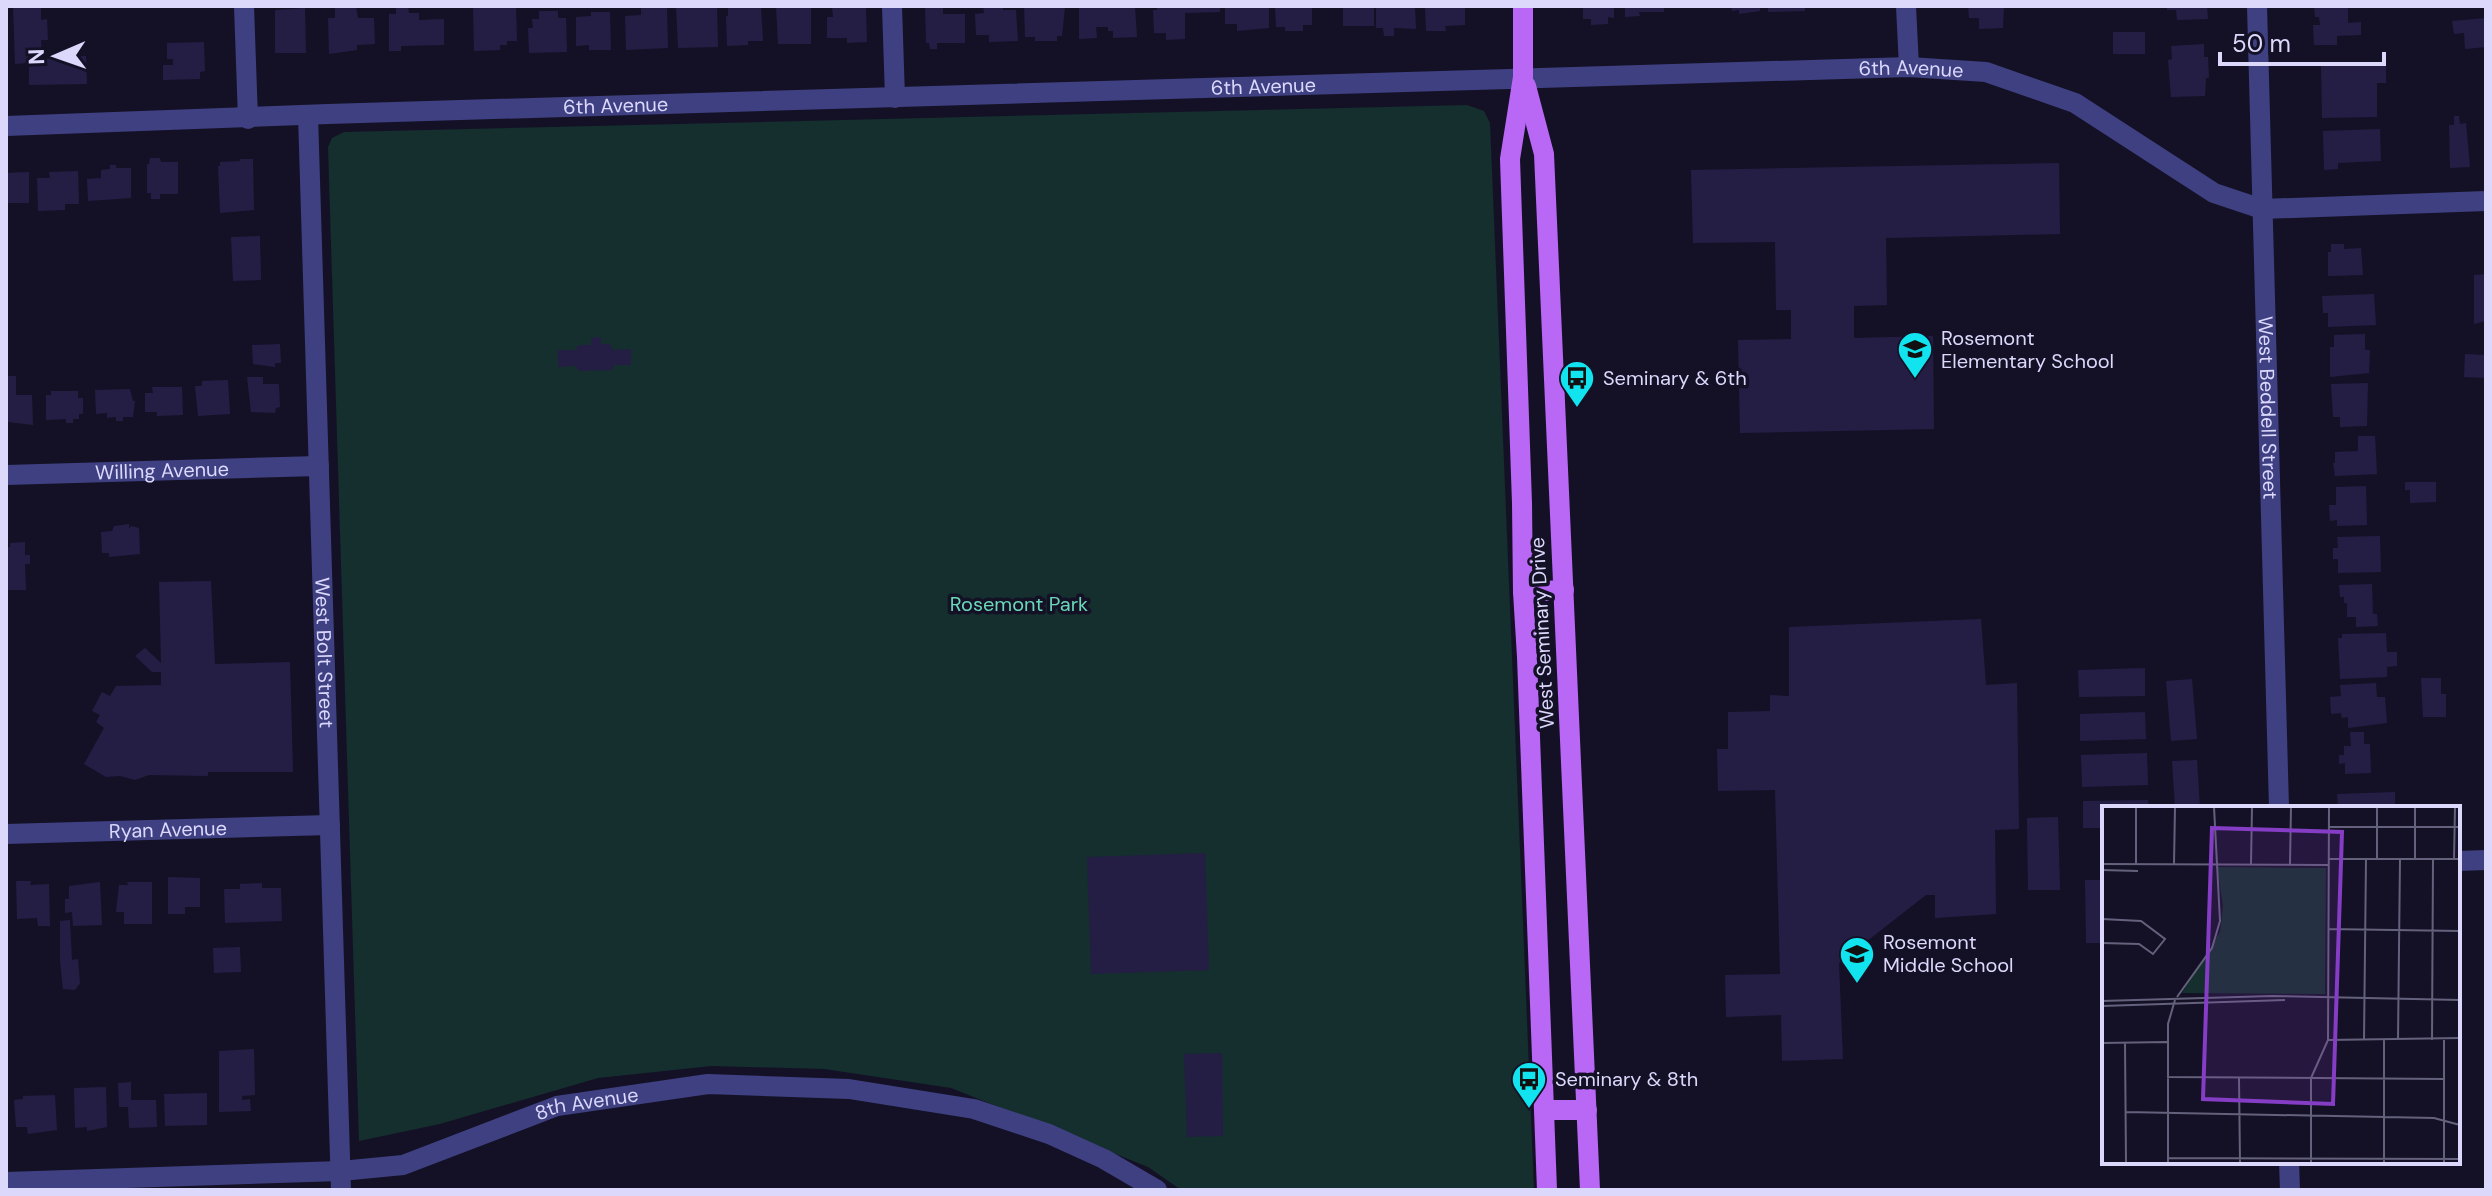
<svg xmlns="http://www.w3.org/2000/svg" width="2492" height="1196" font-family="'DM Sans',sans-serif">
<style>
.green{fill:#142f2d}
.building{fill:#241e45}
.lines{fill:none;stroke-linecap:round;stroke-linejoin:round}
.minor{stroke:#3f4082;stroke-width:20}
.major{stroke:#b967f5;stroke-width:20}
.labels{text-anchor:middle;stroke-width:7;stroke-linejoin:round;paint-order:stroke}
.street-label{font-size:20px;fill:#dbd8fc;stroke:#141126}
.poi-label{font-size:20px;fill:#dbd8fc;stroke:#141126;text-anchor:start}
.park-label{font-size:20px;fill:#68d8b7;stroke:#141126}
.inset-road{fill:none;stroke:#64617c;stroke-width:2}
.view{fill:#853dc5;fill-opacity:0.15;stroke:#853dc5;stroke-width:4}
.inset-edge{fill:none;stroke:#dbd8fc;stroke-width:4}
</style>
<rect width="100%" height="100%" fill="#141126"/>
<path class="green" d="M1467 105 1484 111 1490 123 1534 1190H1181L1148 1167 951 1088 824 1069 712 1066 598 1078 440 1124 359 1141 328 147 332 138 344 132Z"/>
<g class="building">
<path d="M13 6H41V20L47 19 48 40H41L42 58 86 56 87 84 29 85V63L15 64Z"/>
<path d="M396 6H408L409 13H419V20L444 19V45L401 46V51H389V14H396Z"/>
<path d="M516 6 517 41H507V45H500V50L474 51 473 7Z"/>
<path d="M676 6H717L718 47 678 48Z"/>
<path d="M728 6H761L763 41H748V45L727 46 726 16H728Z"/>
<path d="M776 6H811V44H778Z"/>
<path d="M866 6 867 42 847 43V38H827V17H833L832 7Z"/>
<path d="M925 6H943V14H965V43H937V49H930L929 43H926Z"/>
<path d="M983 6H1003V10H1016L1018 41 989 42V35H976L975 14 984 13Z"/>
<path d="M1079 6H1135L1137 37 1113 38V31H1108V27H1096L1097 38 1079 39Z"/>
<path d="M1157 6H1220V12L1185 13V39L1166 40V33H1154L1153 10H1157Z"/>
<path d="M1225 6H1269V28L1237 31V24H1225Z"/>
<path d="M1275 6H1312V25H1303V31H1285V27H1276Z"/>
<rect x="1343" y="6" width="31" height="20"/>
<path d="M1376 6H1415L1416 29 1394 28V36H1384L1383 28H1376Z"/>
<path d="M1425 6H1465V25L1445 26 1446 31H1426Z"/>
<path d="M1583 6H1614V18L1608 17V24L1591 25V19H1583Z"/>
<path d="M1625 6H1664V12H1639L1640 16 1625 17Z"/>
<path d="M1731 6H1760V11L1739 14V10L1732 11Z"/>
<path d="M1768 6H1805V11L1768 12Z"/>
<path d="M1968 6H2004L2003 28 1979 29V18H1969Z"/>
<path d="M2167 6H2207L2208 19 2177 20 2176 10H2167Z"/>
<path d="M2314 6H2348V23L2361 22V35L2337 36V45H2314L2313 25H2320L2319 17H2315Z"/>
<path d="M335 7H356L358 18H374L375 44 357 45V50L329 54 328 18H335Z"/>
<path d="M667 7 668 48 626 50 625 16 641 15V8Z"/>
<path d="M1024 7H1065L1062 36H1057V41H1035V37H1025Z"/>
<path d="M305 8 306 53H275V10Z"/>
<path d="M539 11H558V18H566L567 52 529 53 528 28H533L532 19H539Z"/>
<path d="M591 12H610L611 50H589V45L576 46V17L591 16Z"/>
<path d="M2486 18V47L2465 49 2464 33 2454 34 2452 21Z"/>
<rect x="2113" y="32" width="32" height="22"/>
<path d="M204 42 205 71 200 72V79L163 80V65H173V59H167V43Z"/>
<path d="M2204 44V57H2208L2209 78H2206L2205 96 2171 97 2168 60 2172 59 2171 46Z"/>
<path d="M2386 65V83H2377V117L2322 118 2321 66Z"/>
<path d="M2454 116H2459L2460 124 2466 123 2470 167 2450 168 2449 125H2454Z"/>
<path d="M2380 129 2381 161 2338 163V169L2324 170 2323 131Z"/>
<path d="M150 158H160L161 162H178V194H160V199H151V193H147V164H149Z"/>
<path d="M240 159H253L254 210 220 213 218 166H220V162L240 161Z"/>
<path d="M2059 163 2060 234 1886 238 1887 305 1854 306V338L1933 336 1934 429 1740 433 1738 340 1791 339V310H1776L1775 242 1693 243 1691 170Z"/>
<path d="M110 165H116V168H131V198L88 201 87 179 101 178V170L110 169Z"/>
<path d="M78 171 79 204H65V210L38 211 37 178H50L49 172Z"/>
<path d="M29 172V203H6V173Z"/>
<path d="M260 236 261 280 233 281 231 237Z"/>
<path d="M2331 244H2344V249L2361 248 2363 275 2328 276V252H2331Z"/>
<path d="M2486 274V321L2474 324V275Z"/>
<path d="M2374 294 2376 325 2328 327V313H2323L2322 296Z"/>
<path d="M2365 334V350H2370L2369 373 2330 377V347H2334V335Z"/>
<path d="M601 337V344H610L613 350 631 349V365H614L612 370 579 371 576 366 558 367V350H575L579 345H591V338Z"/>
<path d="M280 344 281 363H275V367L253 364 252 345Z"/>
<path d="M2465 354 2486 355V378L2464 377Z"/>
<path d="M6 376H16V395H32L33 425 8 422Z"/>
<path d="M247 377H263V384H279L280 407 276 408 275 413 251 412Z"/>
<path d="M228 380 230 414 198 416 195 386H202V381Z"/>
<path d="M2368 383 2367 426 2340 427V417H2333L2331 384Z"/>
<path d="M152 387H182L183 415 157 416V412H145V393H153Z"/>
<path d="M130 389 133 401H135L133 417H123V421H116V417L107 418V413L96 414 95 390Z"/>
<path d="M51 391H78V398H83V414H79V419H73V423H66V419L46 420V395H51Z"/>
<path d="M2358 436H2375L2377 474 2335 476 2333 463H2335V452L2358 451Z"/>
<path d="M2405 482H2436V502L2410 503V490H2405Z"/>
<path d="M2366 486 2367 525 2337 526V520L2330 521 2329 505H2336V487Z"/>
<path d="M129 524V529L131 526 139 528 140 554 109 557V553H102L101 532 112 531 114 526Z"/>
<path d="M2380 536 2381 572 2338 573V559H2333V548H2338L2337 537Z"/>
<path d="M25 542V555H30V564H25L26 590H6V547H10V543Z"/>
<path d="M211 581 215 664 290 662 293 772H208V776L149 775 135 780 120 776 106 777 84 764 104 728 96 722 100 715 92 711 102 692 110 696 116 686 161 685V672H152L135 656 145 648 161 663 159 582Z"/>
<path d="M2372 584 2373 614H2377L2378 626 2356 627V617H2347V603H2344V597H2340L2339 585Z"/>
<path d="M1981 619 1986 685 2017 683 2019 829 1995 830 1996 914 1935 918V895H1926L1839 963 1843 1059 1782 1061 1781 1015 1726 1017 1725 975 1780 974 1775 790 1718 791 1717 749H1728V712L1770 711V695L1789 696V627Z"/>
<path d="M2386 633 2387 652H2397V666L2387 667V677L2340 679 2338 638H2342V634Z"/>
<path d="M2145 668V696L2079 697 2078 670Z"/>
<path d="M2421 678H2441V694H2446V717H2423Z"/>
<path d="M2192 679 2197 739 2171 741 2166 681Z"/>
<path d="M2376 683 2377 697H2385L2387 723 2348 728V717L2342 718 2341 713 2331 714 2330 697 2341 696 2340 685Z"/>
<path d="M2145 712 2146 739 2080 741V714Z"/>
<path d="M2350 732H2364V744H2370L2371 773 2345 774V763L2339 764V755H2344V746H2351Z"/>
<path d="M2147 753 2148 785 2082 787 2081 755Z"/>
<path d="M2197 760 2200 808H2175L2172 761Z"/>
<path d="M2395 792V808H2338L2337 794Z"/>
<path d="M2148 800 2149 808H2104V828H2083V801Z"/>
<path d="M2058 817 2060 890H2028L2027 818Z"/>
<path d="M1205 853 1209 970 1091 974 1087 857Z"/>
<path d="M168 877 200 878V907H185V914H168Z"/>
<path d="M2085 880H2104V943H2086Z"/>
<path d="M16 881H31L30 885 49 884 50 926H38L37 918 17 919Z"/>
<path d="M100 882 102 925 73 926 72 912 65 913V899H69V886Z"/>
<path d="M127 882H152V924H124V912H116L119 885H128Z"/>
<path d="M262 883V888H281L282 921 225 923 224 889H240V884Z"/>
<path d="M70 920 72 960 78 959 80 983 75 990 63 989 60 961V921Z"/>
<path d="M240 947 241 972 214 973 213 948Z"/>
<path d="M254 1049 255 1095 242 1096V1100L250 1099 251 1111 219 1112V1051Z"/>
<path d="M1222 1053 1223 1136 1187 1137 1184 1054Z"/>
<path d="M131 1082V1100H156L157 1127 129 1128 128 1107H119L118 1083Z"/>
<path d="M106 1087 107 1127 87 1131V1127L75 1128 74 1088Z"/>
<path d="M207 1093V1125L165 1126 164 1094Z"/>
<path d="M55 1095 57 1130 28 1134 27 1127H16L14 1100 23 1099V1096Z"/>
</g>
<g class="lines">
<g class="minor">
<path d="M244 6 248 119"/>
<path d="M892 6 895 98"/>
<path d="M1906 6 1909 67"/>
<path id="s1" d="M2257 6 2279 808"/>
<path id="s2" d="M308 115 341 1190"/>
<path id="s3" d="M6 126 328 114 1909 67 1986 72 2075 103 2214 193 2262 209 2486 201"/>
<path id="s4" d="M6 475 319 466"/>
<path id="s5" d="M6 834 330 825"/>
<path d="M2458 861 2486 860"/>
<path d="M2289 1162 2290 1190"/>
<path id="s6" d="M6 1182 341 1171 403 1165 557 1106 708 1084 849 1089 974 1109 1049 1134 1104 1159 1157 1190"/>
</g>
<g class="major">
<path d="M1523 6V77L1510 159 1522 503 1523 592 1527 657 1547 1190"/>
<path d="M1526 86 1544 154 1590 1190"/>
<path d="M1523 592 1564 590"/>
<path d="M1544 1110H1587"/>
</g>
</g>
<defs>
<g id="school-pin" transform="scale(1.8)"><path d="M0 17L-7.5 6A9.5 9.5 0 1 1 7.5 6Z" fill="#11e3ef" stroke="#141126"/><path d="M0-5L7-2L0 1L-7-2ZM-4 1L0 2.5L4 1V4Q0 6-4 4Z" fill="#111"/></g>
<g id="bus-pin" transform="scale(1.8)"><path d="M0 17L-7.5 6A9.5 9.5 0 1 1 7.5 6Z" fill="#11e3ef" stroke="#141126"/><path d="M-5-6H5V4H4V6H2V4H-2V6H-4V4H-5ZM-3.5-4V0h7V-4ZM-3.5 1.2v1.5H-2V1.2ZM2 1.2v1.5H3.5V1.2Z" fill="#111"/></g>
</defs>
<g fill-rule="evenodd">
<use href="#school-pin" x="1915" y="349"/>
<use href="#bus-pin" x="1577" y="378"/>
<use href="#school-pin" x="1857" y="954"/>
<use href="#bus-pin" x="1529" y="1079"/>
</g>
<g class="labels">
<g class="street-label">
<text dy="7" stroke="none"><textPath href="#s3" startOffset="1906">6th Avenue</textPath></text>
<text dy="7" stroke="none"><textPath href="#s3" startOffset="1258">6th Avenue</textPath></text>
<text dy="7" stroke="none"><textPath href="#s3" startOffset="610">6th Avenue</textPath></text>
<text dy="7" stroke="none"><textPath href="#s1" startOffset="402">West Beddell Street</textPath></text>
<text dy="7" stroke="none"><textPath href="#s4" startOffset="156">Willing Avenue</textPath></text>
<text transform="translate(1542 633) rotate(-93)" y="7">West Seminary Drive</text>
<text dy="7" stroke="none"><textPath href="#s2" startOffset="538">West Bolt Street</textPath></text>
<text dy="7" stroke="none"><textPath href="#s5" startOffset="162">Ryan Avenue</textPath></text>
<text dy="7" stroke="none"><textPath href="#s6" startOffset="592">8th Avenue</textPath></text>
</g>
<g class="poi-label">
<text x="1941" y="345">Rosemont<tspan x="1941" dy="23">Elementary School</tspan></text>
<text x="1603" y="385">Seminary &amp; 6th</text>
<text x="1883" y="949">Rosemont<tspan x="1883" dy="23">Middle School</tspan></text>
<text x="1555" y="1086">Seminary &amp; 8th</text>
</g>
<g class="park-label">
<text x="1019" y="611">Rosemont Park</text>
</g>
</g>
<g transform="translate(2102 806)">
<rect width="358" height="358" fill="#141126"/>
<path d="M115 61 224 62 223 188 80 187 118 126 121 100Z" fill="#142f2d"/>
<path class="inset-road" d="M34 1V58M275 1V53M227 21H358M227 53H358M313 53V1M352 54 353 1M0 58 227 59M72 58 73 1M149 58 150 1M188 58 189 1M0 64 36 65M0 113 39 115 63 133 51 148 37 138 0 137M226 123 358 125M75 191 110 142 118 115 112 1M0 195 170 190 358 194M0 200 183 194M226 234 358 232M262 234 264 53M282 234V357M296 234 298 53M330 234 331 53M342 234V357M0 237 65 236M23 237 24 357M65 271 342 273M137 272 138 357M24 306 332 312 358 319M66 352 358 353M66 357V218L73 194M209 357V272L226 234 227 1"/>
<path class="view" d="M110 22 240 26 231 298 101 293Z"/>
<rect width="358" height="358" class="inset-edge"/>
</g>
<rect width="2492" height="1196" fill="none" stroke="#dbd8fc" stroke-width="16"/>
<g transform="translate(56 56) rotate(268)" stroke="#141126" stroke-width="6" paint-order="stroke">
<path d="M0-6L14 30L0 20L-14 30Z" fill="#dbd8fc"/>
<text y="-12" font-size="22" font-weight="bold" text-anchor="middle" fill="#dbd8fc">N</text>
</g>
<path d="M2220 52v12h164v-12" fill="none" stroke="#dbd8fc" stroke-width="4"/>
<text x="2232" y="52" font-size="24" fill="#dbd8fc" stroke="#141126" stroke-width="6" paint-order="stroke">50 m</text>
</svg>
